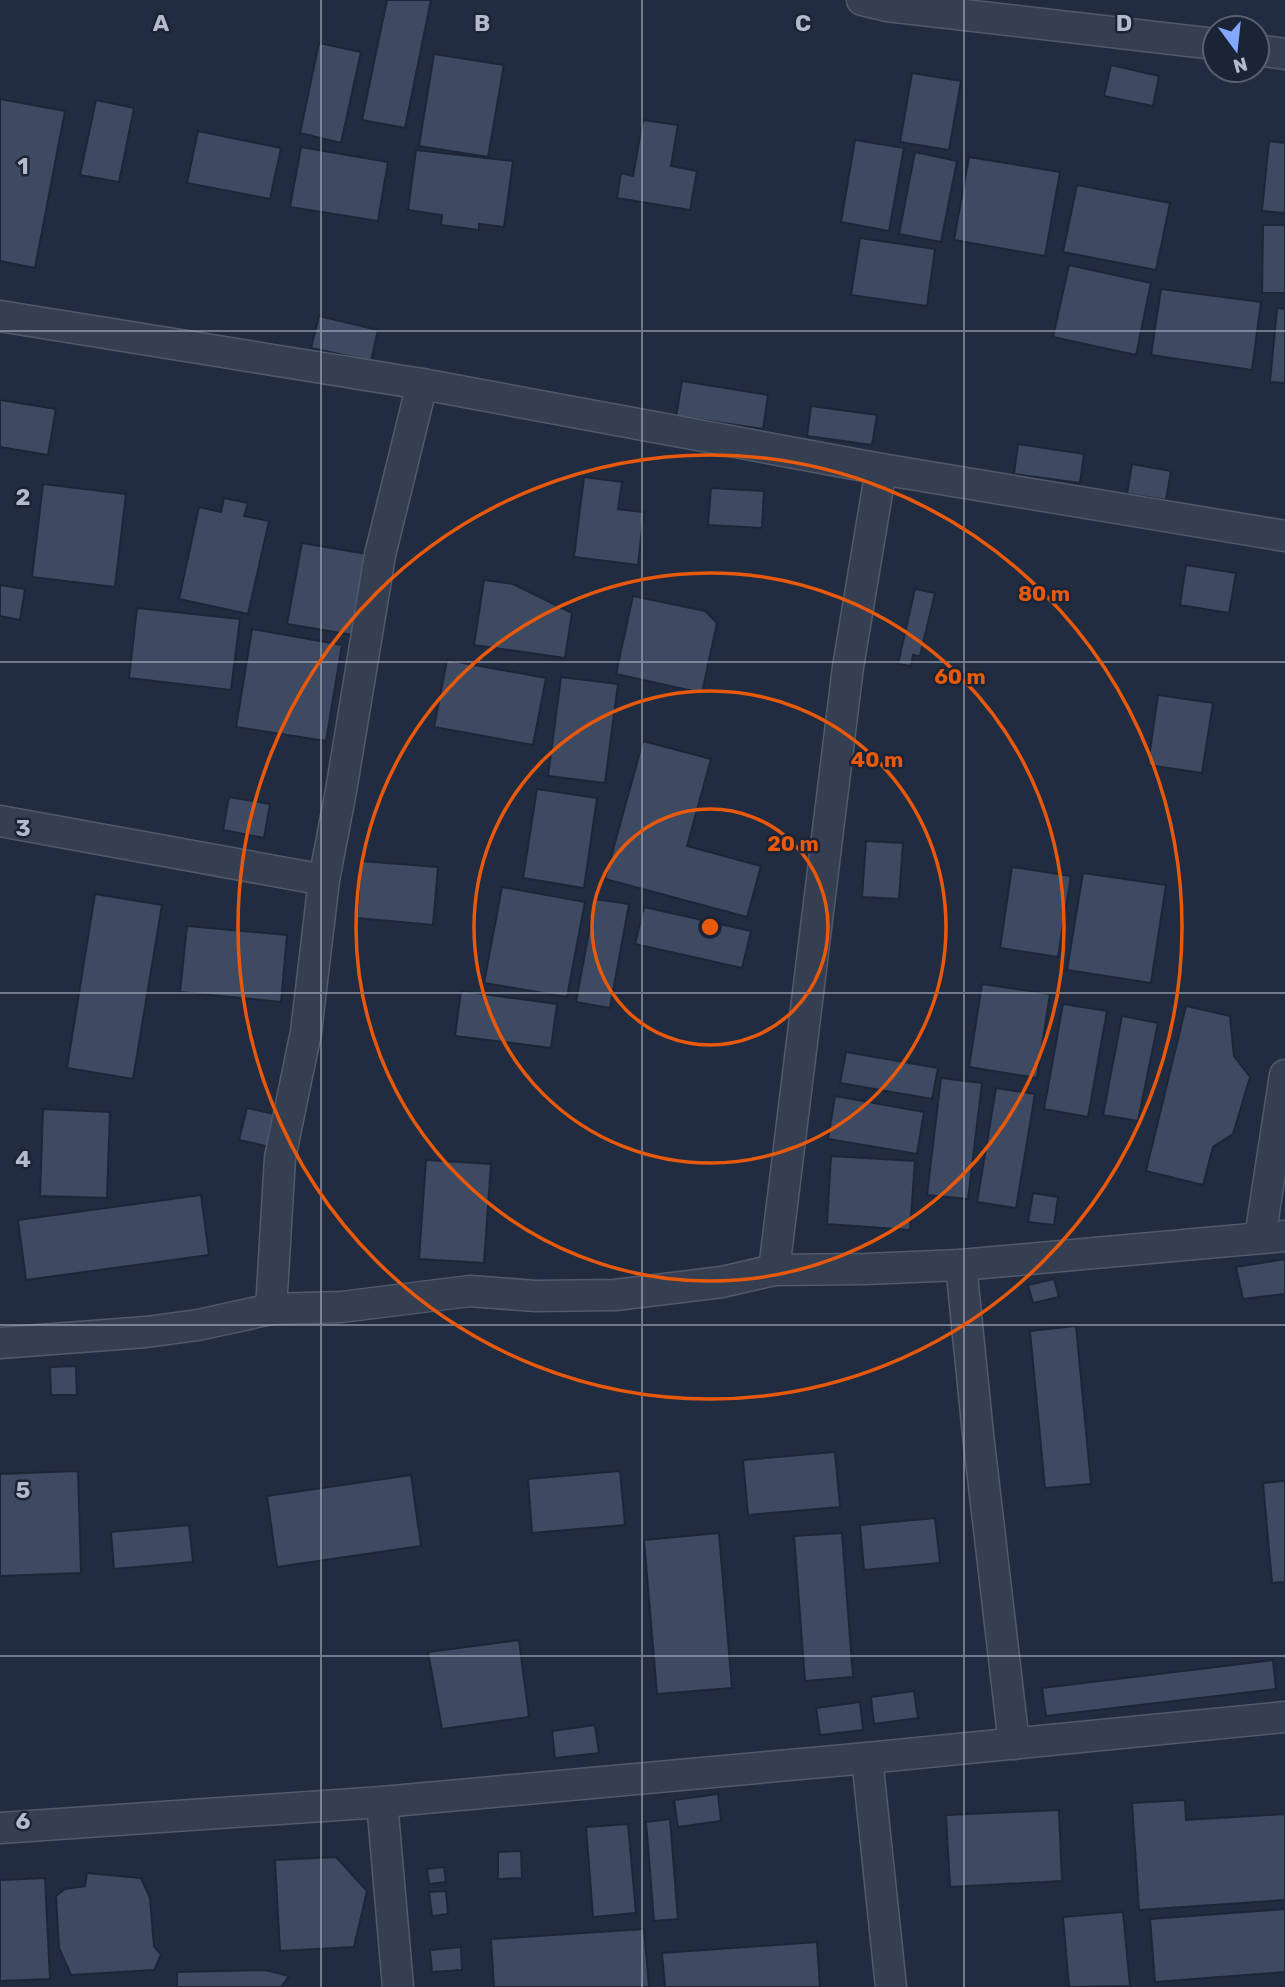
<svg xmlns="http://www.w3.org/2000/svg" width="1285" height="1987" font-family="Rubik,sans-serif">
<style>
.building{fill:#3d4a61;stroke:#1d2638;stroke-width:2}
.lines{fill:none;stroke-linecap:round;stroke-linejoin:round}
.street-casing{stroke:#515a6b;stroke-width:33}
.street{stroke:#363f51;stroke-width:30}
.grid{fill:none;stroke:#b3bacb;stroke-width:2;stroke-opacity:0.55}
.ring{fill:none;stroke:#e8590c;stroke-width:3.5}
.grid-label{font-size:23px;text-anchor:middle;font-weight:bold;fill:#b3bacb;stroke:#1b2436;stroke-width:5;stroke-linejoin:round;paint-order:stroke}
.centre{fill:#e8590c;stroke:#1b2436;stroke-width:3.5}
.ring-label{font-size:21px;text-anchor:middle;font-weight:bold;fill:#e8590c;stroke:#1b2436;stroke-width:5;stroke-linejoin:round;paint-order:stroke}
</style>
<rect width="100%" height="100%" fill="#222c41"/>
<g class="building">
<path d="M387 0H431L405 128 362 120Z"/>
<path d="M319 43 361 52 341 143 300 133Z"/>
<path d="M434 54 504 65 488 157 419 146Z"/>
<path d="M1111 65 1159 76 1153 106 1104 96Z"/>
<path d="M912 73 961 81 949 150 900 142Z"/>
<path d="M0 99 65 111 35 268 0 261Z"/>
<path d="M96 100 134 108 119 182 80 175Z"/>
<path d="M643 120 678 125 671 166 697 171 690 210 617 198 621 173 633 176Z"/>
<path d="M198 131 281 148 270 199 187 183Z"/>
<path d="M855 140 904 148 889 231 841 222Z"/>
<path d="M1269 141 1285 143V213L1262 211Z"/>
<path d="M301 147 388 162 378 221 290 207Z"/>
<path d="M416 150 513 161 504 227 479 224V230L441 225 442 215 408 210Z"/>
<path d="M915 152 957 161 941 242 899 234Z"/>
<path d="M969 157 1060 172 1045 256 954 240Z"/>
<path d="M1077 185 1170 203 1156 270 1063 252Z"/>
<path d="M1263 225H1285V293H1262Z"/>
<path d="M860 238 935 249 927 306 851 295Z"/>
<path d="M1069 265 1151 283 1136 355 1053 337Z"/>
<path d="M1161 289 1261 302 1252 370 1151 355Z"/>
<path d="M1277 308 1285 309V383L1270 382Z"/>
<path d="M319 316 378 330 371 361 311 348Z"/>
<path d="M682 381 768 395 763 429 676 416Z"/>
<path d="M0 400 56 409 48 455 0 447Z"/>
<path d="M811 406 877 415 872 445 807 436Z"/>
<path d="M1018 444 1084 454 1080 483 1014 474Z"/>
<path d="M1132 464 1171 471 1166 500 1127 494Z"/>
<path d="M584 477 622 482 618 509 644 512 638 565 574 557Z"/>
<path d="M43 484 126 494 115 587 32 577Z"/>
<path d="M711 488 764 491 762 528 708 525Z"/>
<path d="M224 498 248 503 244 516 269 521 248 614 179 599 199 507 221 512Z"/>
<path d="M302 543 367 554 353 635 287 624Z"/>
<path d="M1186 565 1236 573 1229 613 1180 605Z"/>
<path d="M484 580 513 584 572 613 565 658 474 645Z"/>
<path d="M0 585 25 589 20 620 0 616Z"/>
<path d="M915 589 935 593 920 656 913 655 911 666 898 664Z"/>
<path d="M633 596 705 611 717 623 702 693 616 674Z"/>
<path d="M137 608 240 619 231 690 129 678Z"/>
<path d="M252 629 342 645 326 741 236 727Z"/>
<path d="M447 660 546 678 533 745 434 727Z"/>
<path d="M561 677 618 684 605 783 548 776Z"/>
<path d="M1158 695 1213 703 1202 773 1148 765Z"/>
<path d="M643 741 711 759 687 846 761 866 747 917 605 879Z"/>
<path d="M537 789 597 798 584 888 523 878Z"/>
<path d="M229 797 270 804 264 838 223 830Z"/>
<path d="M866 841 903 843 899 899 862 897Z"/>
<path d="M361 861 438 867 433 925 357 918Z"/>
<path d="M1012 867 1071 876 1058 957 1000 948Z"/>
<path d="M1083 873 1166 885 1151 983 1067 970Z"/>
<path d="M502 887 585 902 567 997 484 983Z"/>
<path d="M95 894 162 905 133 1079 67 1068Z"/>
<path d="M595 899 629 904 610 1008 576 1002Z"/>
<path d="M644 907 751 931 742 968 635 944Z"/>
<path d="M187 926 287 935 281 1002 180 992Z"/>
<path d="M982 984 1050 994 1037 1078 969 1067Z"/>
<path d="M461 991 557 1004 551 1048 455 1036Z"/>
<path d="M1063 1004 1107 1011 1088 1117 1044 1109Z"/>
<path d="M1186 1006 1230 1016 1234 1056 1250 1077 1233 1134 1213 1147 1203 1185 1146 1171Z"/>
<path d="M1122 1016 1158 1023 1138 1121 1103 1115Z"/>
<path d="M846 1052 938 1068 932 1099 840 1083Z"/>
<path d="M941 1078 982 1083 968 1199 927 1195Z"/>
<path d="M996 1088 1035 1094 1016 1208 977 1202Z"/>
<path d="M835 1096 924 1112 917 1154 828 1139Z"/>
<path d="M247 1108 278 1115 270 1147 239 1140Z"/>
<path d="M43 1109 110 1112 107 1198 40 1196Z"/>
<path d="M831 1156 915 1161 910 1230 827 1224Z"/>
<path d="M426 1160 491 1164 484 1263 419 1259Z"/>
<path d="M1033 1193 1058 1197 1054 1225 1028 1222Z"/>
<path d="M201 1195 209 1255 26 1280 18 1220Z"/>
<path d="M1285 1259V1294L1243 1299 1236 1267Z"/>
<path d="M1054 1279 1059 1297 1033 1303 1028 1285Z"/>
<path d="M1076 1326 1091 1484 1045 1488 1030 1331Z"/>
<path d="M76 1366 77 1395H51L50 1367Z"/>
<path d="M835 1452 840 1507 748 1515 743 1460Z"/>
<path d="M78 1471 81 1573 0 1576V1474Z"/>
<path d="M620 1471 625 1525 532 1533 528 1479Z"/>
<path d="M411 1475 421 1546 277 1567 267 1496Z"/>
<path d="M1285 1481V1582L1272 1583 1263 1483Z"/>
<path d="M935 1518 940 1563 864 1570 860 1525Z"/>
<path d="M189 1525 193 1562 114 1569 111 1532Z"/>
<path d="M719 1533 732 1688 657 1694 644 1540Z"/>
<path d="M842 1533 853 1677 805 1681 794 1536Z"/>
<path d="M519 1640 529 1717 442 1729 428 1652Z"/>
<path d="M1273 1660 1276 1689 1046 1716 1042 1688Z"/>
<path d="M914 1691 918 1718 874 1724 871 1697Z"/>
<path d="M860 1702 863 1730 820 1735 816 1708Z"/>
<path d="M595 1725 599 1753 555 1758 552 1731Z"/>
<path d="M718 1794 721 1821 678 1827 674 1800Z"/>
<path d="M1185 1800 1186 1820 1285 1814V1900L1139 1910 1132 1803Z"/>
<path d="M1059 1810 1062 1881 950 1887 946 1815Z"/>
<path d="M670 1819 678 1919 654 1921 646 1822Z"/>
<path d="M628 1824 636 1913 593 1917 586 1827Z"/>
<path d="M521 1851 522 1878 498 1879V1852Z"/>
<path d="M336 1857 367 1891 354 1947 280 1951 275 1860Z"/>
<path d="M444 1867 446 1882 429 1884 427 1869Z"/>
<path d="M87 1873 141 1878 150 1898 154 1946 161 1955 154 1970 71 1975 59 1948 56 1896 65 1889 85 1886Z"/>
<path d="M45 1878 50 1979 0 1981V1880Z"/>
<path d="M446 1891 448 1914 432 1916 429 1892Z"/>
<path d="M1285 1909V1972L1155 1982 1150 1919Z"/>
<path d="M1123 1912 1130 1986 1069 1987 1063 1917Z"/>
<path d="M644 1929 649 1987H494L491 1939Z"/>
<path d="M817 1942 820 1987H665L662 1953Z"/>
<path d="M461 1947 462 1970 432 1972 430 1950Z"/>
<path d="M265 1970 289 1976 281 1987H177V1972Z"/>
</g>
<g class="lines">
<g class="street-casing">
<g id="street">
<path d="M862 0 887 6 1215 44"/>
<path d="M1257 50 1285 54"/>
<path d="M0 316 422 384 881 469 1285 536"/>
<path d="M0 821 324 880"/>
<path d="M1260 1238 1285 1075"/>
<path d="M961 1265 978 1434 1014 1744"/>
<path d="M774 1270 848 667 881 469"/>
<path d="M271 1309 280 1158 306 1032 324 880 341 791 380 555 422 384"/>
<path d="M0 1343 146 1332 198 1325 271 1309 341 1307 470 1291 535 1296 615 1295 722 1282 774 1270 865 1269 961 1265 1285 1236"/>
<path d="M867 1758 891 1987"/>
<path d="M382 1802 398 1987"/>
<path d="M0 1828 382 1802 867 1758 1285 1717"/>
</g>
</g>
<use href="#street" class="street"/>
</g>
<path class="grid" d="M321 0V1987M642 0V1987M964 0V1987M0 331H1285M0 662H1285M0 993H1285M0 1325H1285M0 1656H1285"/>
<g class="ring">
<circle cx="710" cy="927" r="118"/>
<circle cx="710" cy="927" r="236"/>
<circle cx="710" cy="927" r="354"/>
<circle cx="710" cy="927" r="472"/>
</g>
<g class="grid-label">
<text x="161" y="31">A</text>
<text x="482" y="31">B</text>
<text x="803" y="31">C</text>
<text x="1124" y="31">D</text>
<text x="23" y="174">1</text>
<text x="23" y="505">2</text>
<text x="23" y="836">3</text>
<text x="23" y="1167">4</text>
<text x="23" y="1498">5</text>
<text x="23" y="1829">6</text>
</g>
<circle cx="710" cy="927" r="10" class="centre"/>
<g class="ring-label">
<text x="1044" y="601">80 m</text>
<text x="960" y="684">60 m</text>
<text x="877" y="767">40 m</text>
<text x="793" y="851">20 m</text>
</g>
<g transform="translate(1236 49) rotate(165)"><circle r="33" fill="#1b2436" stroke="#586072" stroke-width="2"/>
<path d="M0-5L12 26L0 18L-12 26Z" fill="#84a8ff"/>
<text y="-10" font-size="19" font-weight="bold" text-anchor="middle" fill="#b3bacb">N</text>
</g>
</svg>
